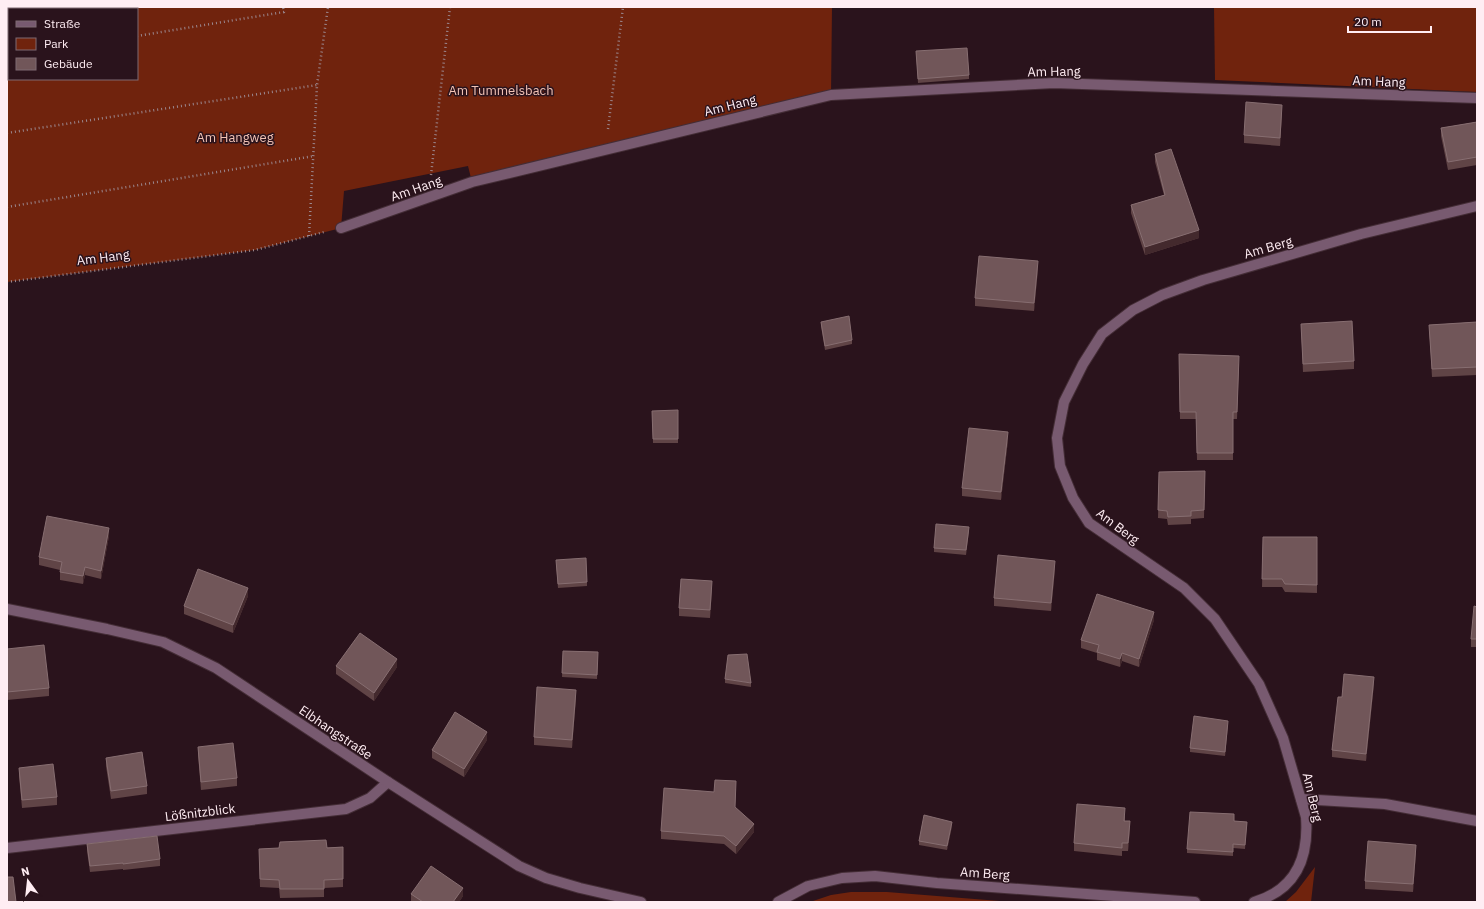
<svg xmlns="http://www.w3.org/2000/svg" width="1484" height="909" font-family="'IBM Plex Sans',sans-serif">
<style>
.green{fill:#70230d;fill-rule:evenodd}
.lines{fill:none;stroke-linecap:round;stroke-linejoin:round}
.service-casing{stroke:#442d36;stroke-width:12}
.minor-casing{stroke:#442d36;stroke-width:12}
.tertiary-casing{stroke:#442d36;stroke-width:12}
.path{stroke:#9b878e;stroke-width:2.5;stroke-dasharray:1 3;stroke-linecap:butt}
.service{stroke:#785a70;stroke-width:10}
.minor{stroke:#785a70;stroke-width:10}
.tertiary{stroke:#785a70;stroke-width:10}
.wall{fill:#604446}
.shaded-wall{fill:#43292d}
.building{fill:#715659;stroke:#876e71}
.labels{text-anchor:middle;stroke-width:3;stroke-linejoin:round;paint-order:stroke}
.street-label{font-size:13px;fill:#ffedf3;stroke:#2a131c}
.park-label{font-size:13px;fill:#f3c3b5;stroke:#2a131c}
</style>
<rect width="100%" height="100%" fill="#2a131c"/>
<g class="green">
<path d="M7 7H832L831 95 472 182 468 166 344 191 341 228 255 250 7 282ZM9 9H137V79H9Z"/>
<path d="M1214 7H1477V92L1215 80Z"/>
<path d="M1315 867 1311 902H1285L1296 892Z"/>
<path d="M851 892H887L1012 902H810L831 895Z"/>
</g>
<g class="lines">
<g class="service-casing">
<path id="service" d="M341 228 472 182 831 95 1054 83 1477 98"/>
</g>
<g class="minor-casing">
<g id="minor">
<path d="M1301 799 1385 804 1477 821"/>
<path d="M7 848 346 809 370 798 388 782"/>
<path d="M778 902 808 886 842 878 875 876 937 883 1195 902"/>
<path d="M1254 902C1296 890 1309 858 1306 817L1283 738 1259 684 1215 619 1184 588 1089 523 1073 498 1060 466 1057 438 1064 402 1083 364 1102 334 1133 310 1162 295 1203 280 1361 234 1477 206"/>
</g>
</g>
<g class="tertiary-casing">
<path id="tertiary" d="M7 609 107 629 163 642 216 668 388 782 519 866 546 878 580 888 641 902"/>
</g>
<g class="path">
<path d="M137 36 284 12 283 7"/>
<path d="M7 57H9"/>
<path d="M608 129 623 7"/>
<path d="M7 133 317 85"/>
<path d="M431 175 450 7"/>
<path d="M7 207 314 156"/>
<path d="M309 236 317 85 328 7"/>
<path d="M7 282 255 250 324 232"/>
</g>
<use href="#service" class="service"/>
<use href="#minor" class="minor"/>
<use href="#tertiary" class="tertiary"/>
</g>
<g class="wall">
<path d="M916 51 969 75V79L918 83Z"/>
<path d="M1282 113 1280 146 1244 143V135Z"/>
<path d="M1477 122V165L1448 170 1441 136V128Z"/>
<path d="M1155 154 1199 238 1145 255 1131 213V205L1164 195 1155 162Z"/>
<path d="M1038 269 1034 311 975 306V298Z"/>
<path d="M821 322 852 340V344L825 350 821 326Z"/>
<path d="M1477 322V375L1432 377 1429 325Z"/>
<path d="M1301 324 1354 361V369L1303 372Z"/>
<path d="M1179 354 1239 364 1237 419H1233V460H1197L1196 419H1180Z"/>
<path d="M678 410V443H653L652 411Z"/>
<path d="M1008 440 1001 500 962 496V488Z"/>
<path d="M1205 471 1204 518 1191 519V524L1168 525 1167 519 1158 518 1159 472Z"/>
<path d="M969 531 966 555 934 552V548Z"/>
<path d="M109 536 101 579 85 575 83 584 60 580V570L39 565V557Z"/>
<path d="M1263 537H1317V593L1285 592 1282 587H1262Z"/>
<path d="M556 564 587 582V586L558 588Z"/>
<path d="M1055 569 1051 611 994 606V598Z"/>
<path d="M712 589 710 618 679 616V608Z"/>
<path d="M248 596 233 633 184 614V606Z"/>
<path d="M1477 607V647H1471V639Z"/>
<path d="M1154 620 1139 667 1122 661 1120 667 1097 660V653L1081 648V640Z"/>
<path d="M7 649 49 688V696L7 700Z"/>
<path d="M563 651 598 652 597 679 562 677Z"/>
<path d="M336 666 397 667 374 701 336 674Z"/>
<path d="M725 679 751 683V687L725 683Z"/>
<path d="M1374 684 1366 761 1332 757V750L1342 697Z"/>
<path d="M576 698 572 748 534 745V737Z"/>
<path d="M1228 725 1225 756 1190 752V748Z"/>
<path d="M487 740 464 777 432 758V750Z"/>
<path d="M198 747 237 778V786L201 790 198 755Z"/>
<path d="M106 758 147 786V794L111 799 106 766Z"/>
<path d="M19 768 57 797V805L22 808 19 776Z"/>
<path d="M736 789 735 807 754 832 736 854 724 844 661 839V831L714 792Z"/>
<path d="M1125 816V821L1130 829 1128 851H1122V856L1074 851V843Z"/>
<path d="M1234 821 1247 822 1245 849 1233 848V856L1187 853V849Z"/>
<path d="M952 826 947 850 919 845V841Z"/>
<path d="M87 844 160 859V866L123 870V869L90 872 87 851Z"/>
<path d="M343 847V887L324 888V897L280 898 279 888 260 887 259 849Z"/>
<path d="M1416 853 1413 892 1365 889V881Z"/>
<path d="M411 894 463 896 459 902H411Z"/>
</g>
<g class="shaded-wall">
<path d="M1282 105V113L1280 146V138Z"/>
<path d="M1199 230V238L1145 255V247Z"/>
<path d="M1038 261V269L1034 311V303Z"/>
<path d="M1008 432V440L1001 500V492Z"/>
<path d="M109 528V536L101 579V571Z"/>
<path d="M1055 561V569L1051 611V603Z"/>
<path d="M85 567V575L83 584V576Z"/>
<path d="M712 581V589L710 618V610Z"/>
<path d="M248 588V596L233 633V625Z"/>
<path d="M1154 612V620L1139 667V659Z"/>
<path d="M1122 653V661L1120 667V659Z"/>
<path d="M397 659V667L374 701V693Z"/>
<path d="M1374 677V684L1366 761V754Z"/>
<path d="M576 690V698L572 748V740Z"/>
<path d="M1228 721V725L1225 756V752Z"/>
<path d="M487 732V740L464 777V769Z"/>
<path d="M1130 821V829L1128 851V843Z"/>
<path d="M952 822V826L947 850V846Z"/>
<path d="M754 824V832L736 854V846Z"/>
<path d="M1416 845V853L1413 892V884Z"/>
<path d="M463 888V896L459 902H453Z"/>
</g>
<g class="building">
<path d="M967 48 969 75 918 79 916 51Z"/>
<path d="M1246 102 1282 105 1280 138 1244 135Z"/>
<path d="M1477 122V157L1448 162 1441 128Z"/>
<path d="M1171 149 1199 230 1145 247 1131 205 1165 195 1155 154Z"/>
<path d="M979 256 1038 261 1034 303 975 298Z"/>
<path d="M849 316 852 340 825 346 821 322Z"/>
<path d="M1352 321 1354 361 1303 364 1301 324Z"/>
<path d="M1477 322V367L1432 369 1429 325Z"/>
<path d="M1179 354 1239 356 1237 412H1233V453H1197L1196 412H1180Z"/>
<path d="M678 410V439H653L652 411Z"/>
<path d="M969 428 1008 432 1001 492 962 488Z"/>
<path d="M1205 471 1204 510 1191 511V516L1168 517 1167 511 1158 510 1159 472Z"/>
<path d="M47 516 109 528 101 571 85 567 83 576 60 572 62 562 39 557Z"/>
<path d="M936 524 969 527 966 550 934 548Z"/>
<path d="M1263 537H1317V585L1285 584 1282 579H1262Z"/>
<path d="M998 555 1055 561 1051 603 994 598Z"/>
<path d="M586 558 587 582 558 584 556 560Z"/>
<path d="M198 569 248 588 233 625 184 606Z"/>
<path d="M681 579 712 581 710 610 679 608Z"/>
<path d="M1097 594 1154 612 1139 659 1122 653 1120 659 1097 652 1099 645 1081 640Z"/>
<path d="M1474 606 1477 607V639H1471Z"/>
<path d="M360 633 397 659 374 693 336 666Z"/>
<path d="M44 645 49 688 7 692V649Z"/>
<path d="M563 651 598 652 597 675 562 673Z"/>
<path d="M747 654 751 683 725 679 728 655Z"/>
<path d="M1344 674 1374 677 1366 754 1332 750 1338 697H1342Z"/>
<path d="M537 687 576 690 572 740 534 737Z"/>
<path d="M455 712 487 732 464 769 432 750Z"/>
<path d="M1194 716 1228 721 1225 752 1190 748Z"/>
<path d="M233 743 237 778 201 782 198 747Z"/>
<path d="M142 752 147 786 111 791 106 758Z"/>
<path d="M53 764 57 797 22 800 19 768Z"/>
<path d="M715 780 736 781 735 807 754 824 736 846 724 836 661 831 664 788 714 792Z"/>
<path d="M1077 804 1125 808 1124 821H1130L1128 843H1122V848L1074 843Z"/>
<path d="M1190 812 1234 814V821L1247 822 1245 845 1233 844V852L1187 849Z"/>
<path d="M924 815 952 822 947 846 919 841Z"/>
<path d="M157 836 160 859 123 864V863L90 866 87 844Z"/>
<path d="M326 840 327 848 343 847V879L324 880V889H280L279 880 260 879 259 849 279 848 280 842Z"/>
<path d="M1368 841 1416 845 1413 884 1365 881Z"/>
<path d="M431 866 463 888 453 902H423L411 894Z"/>
<path d="M7 877H13L16 902H7Z"/>
</g>
<g class="labels">
<g class="street-label">
<text transform="translate(1054 71) rotate(-1)" y="5">Am Hang</text>
<text transform="translate(1379 81) rotate(2)" y="5">Am Hang</text>
<text transform="translate(730 105) rotate(-14)" y="5">Am Hang</text>
<text transform="translate(416 188) rotate(-19)" y="5">Am Hang</text>
<text transform="translate(1268 247) rotate(-16)" y="5">Am Berg</text>
<text transform="translate(103 257) rotate(-7)" y="5">Am Hang</text>
<text transform="translate(1118 526) rotate(37)" y="5">Am Berg</text>
<text transform="translate(336 732) rotate(34)" y="5">Elbhangstraße</text>
<text transform="translate(1313 797) rotate(77)" y="5">Am Berg</text>
<text transform="translate(200 812) rotate(-7)" y="5">Lößnitzblick</text>
<text transform="translate(985 873) rotate(4)" y="5">Am Berg</text>
</g>
<g class="park-label">
<text x="501" y="95">Am Tummelsbach</text>
<text x="235" y="142">Am Hangweg</text>
</g>
</g>
<rect width="1484" height="909" fill="none" stroke="#ffedf3" stroke-width="16"/>
<rect x="8" y="8" width="130" height="72" fill="#2a131c" stroke="#7f6a72"/>
<rect x="16" y="21" width="20" height="6" fill="#785a70" stroke="#7f6a72"/>
<text x="44" y="28" font-size="12" fill="#ffedf3">Straße</text>
<rect x="16" y="38" width="20" height="12" fill="#70230d" stroke="#7f6a72"/>
<text x="44" y="48" font-size="12" fill="#ffedf3">Park</text>
<rect x="16" y="58" width="20" height="12" fill="#715659" stroke="#7f6a72"/>
<text x="44" y="68" font-size="12" fill="#ffedf3">Gebäude</text>
<g transform="translate(28 881) rotate(345)" stroke="#2a131c" stroke-width="3" paint-order="stroke">
<path d="M0-3L7 15L0 10L-7 15Z" fill="#ffedf3"/>
<text y="-6" font-size="11" font-weight="bold" text-anchor="middle" fill="#ffedf3">N</text>
</g>
<path d="M1348 26v6h83v-6" fill="none" stroke="#ffedf3" stroke-width="2"/>
<text x="1354" y="26" font-size="12" fill="#ffedf3" stroke="#2a131c" stroke-width="3" paint-order="stroke">20 m</text>
</svg>
